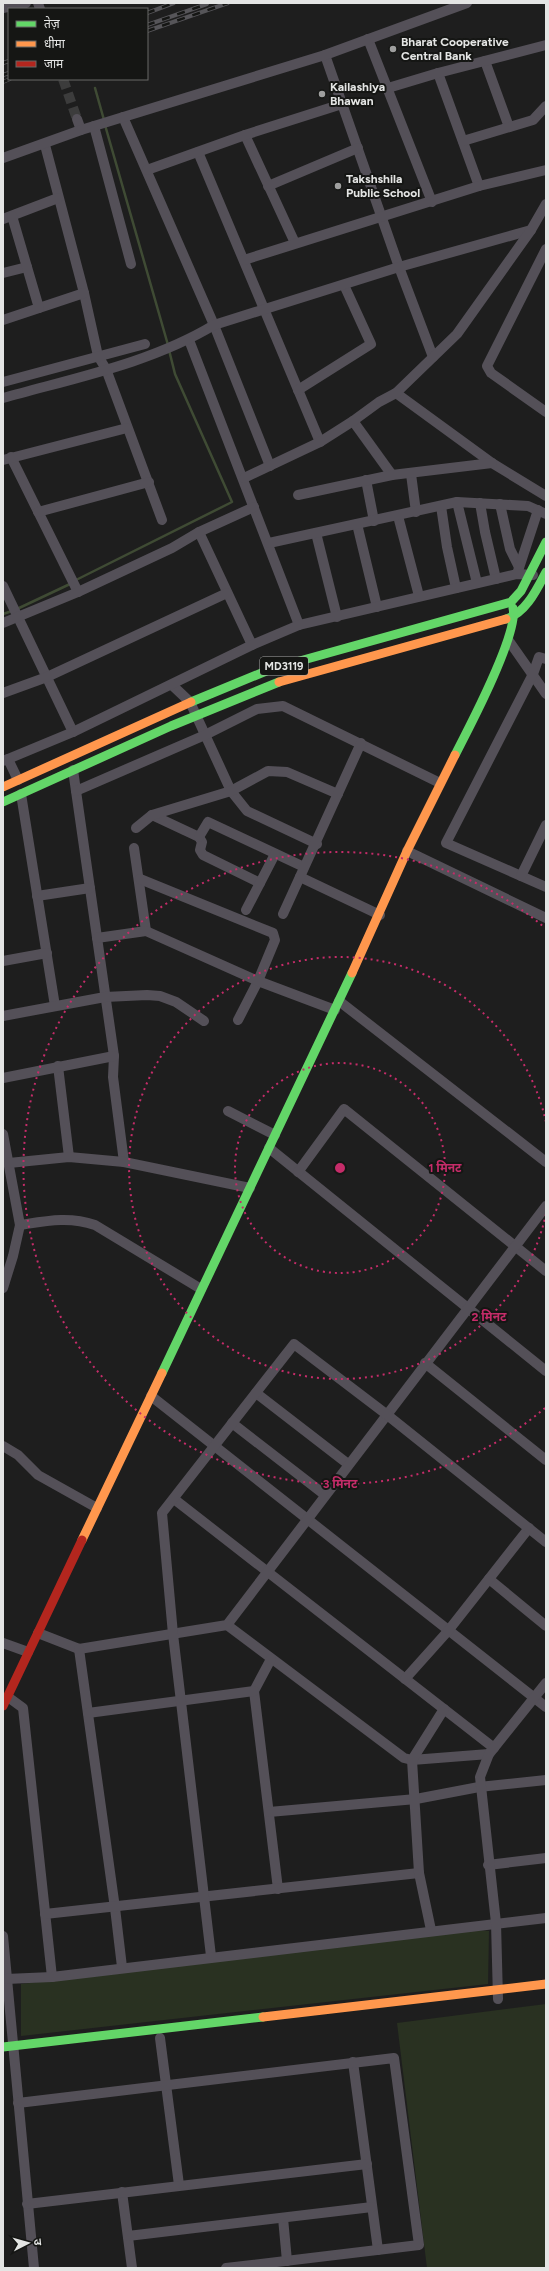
<svg xmlns="http://www.w3.org/2000/svg" width="549" height="2271" font-family="Figtree,'Noto Sans Devanagari',sans-serif">
<style>
.green{fill:#293121}
.lines{fill:none;stroke-linecap:round;stroke-linejoin:round}
.stream{stroke:#3f4b34;stroke-width:2.5}
.street-tunnel{stroke:#3c3c3c;stroke-width:10;stroke-dasharray:10 5;stroke-linecap:butt}
.street{stroke:#545058;stroke-width:10}
.fast{stroke:#63d668;stroke-width:9}
.slow{stroke:#ff974d;stroke-width:9}
.jam{stroke:#b3261e;stroke-width:9}
.rail-casing{stroke:#565559;stroke-width:4}
.rail{stroke:#151614;stroke-width:2.5;stroke-dasharray:8;stroke-linecap:butt}
.ring{fill:none;stroke:#c52c69;stroke-width:2;stroke-dasharray:2 4}
.poi-dot{fill:#9f9f9f;stroke:#151614;stroke-width:1.5}
.labels{text-anchor:middle;stroke-width:4;stroke-linejoin:round;paint-order:stroke}
.shield{fill:#151614;stroke:#a6a7a6;stroke-width:1}
.shield-label{font-size:11px;font-weight:bold;fill:#e4e5e4}
.poi-label{font-size:12px;font-weight:bold;fill:#e4e5e4;stroke:#151614;text-anchor:start}
.centre{fill:#c52c69;stroke:#151614;stroke-width:2}
.ring-label{font-size:12px;text-anchor:middle;font-weight:bold;fill:#c52c69;stroke:#151614;stroke-width:4;stroke-linejoin:round;paint-order:stroke}
</style>
<rect width="100%" height="100%" fill="#1e1e1e"/>
<g class="green">
<path d="M477 1930 489 1931 488 1984 21 2036V1984Z"/>
<path d="M546 2004V2268H427L397 2023Z"/>
</g>
<g class="lines">
<g class="stream">
<path d="M95 88 104 120"/>
<path d="M105 125 168 345"/>
<path d="M74 581 232 502 175 374 169 350"/>
<path d="M17 609 70 584"/>
<path d="M3 614 12 611"/>
</g>
<path class="street-tunnel" d="M63 79 77 119"/>
<g class="street">
<path d="M38 3 40 9"/>
<path d="M3 8 26 3"/>
<path d="M368 39 432 202"/>
<path d="M325 55 399 267 433 357"/>
<path d="M485 61 509 127"/>
<path d="M438 73 479 186"/>
<path d="M388 88 438 73 546 45"/>
<path d="M123 117 214 325 270 466"/>
<path d="M77 119 81 130"/>
<path d="M94 126 131 264"/>
<path d="M245 135 295 243"/>
<path d="M463 141 533 120 546 106"/>
<path d="M45 145 84 293 98 356 106 369 162 520"/>
<path d="M198 152 320 442"/>
<path d="M3 158 81 130 325 55 467 3"/>
<path d="M147 170 245 135 342 104"/>
<path d="M268 186 358 148"/>
<path d="M3 219 58 198"/>
<path d="M546 249 487 366 491 373 546 412"/>
<path d="M244 260 479 186 546 170"/>
<path d="M3 273 27 267"/>
<path d="M39 308 84 293"/>
<path d="M3 320 39 308 12 216"/>
<path d="M189 340 299 625"/>
<path d="M3 382 145 344"/>
<path d="M298 390 371 344 344 285"/>
<path d="M396 393 492 463 546 496"/>
<path d="M3 398C74 378 151 363 214 325L399 267 531 230"/>
<path d="M353 421 392 475"/>
<path d="M11 457 78 592"/>
<path d="M3 460 127 428"/>
<path d="M411 474 416 512"/>
<path d="M244 478 320 442 353 421 379 402 396 393 457 334 531 230 546 204"/>
<path d="M366 480 374 521"/>
<path d="M298 495 392 475 492 463"/>
<path d="M457 502 477 583"/>
<path d="M480 503 485 532 496 579"/>
<path d="M500 504 510 549 519 567"/>
<path d="M441 506 447 547 456 588"/>
<path d="M38 512 149 482"/>
<path d="M398 516 419 596"/>
<path d="M357 524 377 607"/>
<path d="M199 532 252 645"/>
<path d="M316 533 337 617"/>
<path d="M269 543 457 502 528 506 546 514"/>
<path d="M517 574 538 510"/>
<path d="M3 586 73 732"/>
<path d="M3 623 78 592 172 548 199 532 254 507"/>
<path d="M509 641 546 694"/>
<path d="M546 659 539 657 533 674 446 843 546 887"/>
<path d="M172 685 190 702 231 791 247 811 317 844"/>
<path d="M3 693 47 677 227 593"/>
<path d="M8 759 18 780"/>
<path d="M3 761 73 732 252 645 299 625 517 574 533 575"/>
<path d="M73 770 114 1056 113 1077 124 1162"/>
<path d="M76 791 205 735 257 709 283 706 440 783"/>
<path d="M21 794 55 1006"/>
<path d="M152 815 199 837 202 842 200 850 203 855 260 883"/>
<path d="M136 828 152 815 231 791 268 771 287 772 338 794"/>
<path d="M199 837 208 822 304 867"/>
<path d="M134 848 146 931"/>
<path d="M407 851 546 918"/>
<path d="M521 876 546 825"/>
<path d="M300 877 380 915"/>
<path d="M140 879 273 933 275 940 258 981 238 1020"/>
<path d="M37 896 90 888"/>
<path d="M246 910 275 854"/>
<path d="M283 914 361 743"/>
<path d="M97 938 146 931 258 981 335 1010"/>
<path d="M3 961 47 953"/>
<path d="M339 1001 546 1162"/>
<path d="M3 1016 105 997 147 995 160 996 176 1002 204 1021"/>
<path d="M58 1066 69 1157"/>
<path d="M3 1078 114 1056"/>
<path d="M228 1111 275 1135"/>
<path d="M3 1134 20 1225 13 1256 3 1288"/>
<path d="M269 1148 546 1371"/>
<path d="M9 1163 69 1157 124 1162 250 1188"/>
<path d="M298 1172 344 1109 546 1271"/>
<path d="M20 1225C46 1221 69 1216 95 1225L201 1289"/>
<path d="M425 1363 546 1460"/>
<path d="M256 1393 348 1464"/>
<path d="M151 1396 546 1707"/>
<path d="M232 1423 325 1495"/>
<path d="M3 1446 18 1455 38 1475 97 1508"/>
<path d="M174 1499 494 1748"/>
<path d="M489 1579 546 1626"/>
<path d="M227 1625 404 1758 412 1760 489 1754"/>
<path d="M38 1633 79 1649 227 1625 546 1206"/>
<path d="M3 1643 28 1652"/>
<path d="M79 1649 115 1908 122 1967"/>
<path d="M271 1659 254 1691 278 1889"/>
<path d="M405 1679 448 1631 529 1528"/>
<path d="M8 1697 23 1708 52 1977"/>
<path d="M88 1713 254 1691"/>
<path d="M269 1812 416 1799 479 1787 546 1780"/>
<path d="M488 1865 546 1858"/>
<path d="M45 1914 419 1873"/>
<path d="M431 1930 419 1873 412 1760 444 1709"/>
<path d="M3 1936 34 2268"/>
<path d="M211 1956 173 1634 162 1513 294 1344 386 1414 546 1542"/>
<path d="M6 1979 52 1977 546 1918"/>
<path d="M498 1999 496 1923 480 1777 489 1754 546 1683"/>
<path d="M160 2038 179 2185"/>
<path d="M353 2062 378 2250"/>
<path d="M18 2103 394 2058 419 2245 226 2268"/>
<path d="M122 2192 132 2268"/>
<path d="M27 2204 367 2164"/>
<path d="M283 2218 287 2261"/>
<path d="M128 2236 372 2207"/>
</g>
<g class="fast">
<path d="M506 619C526 613 537 589 546 572"/>
<path d="M191 702 271 669 511 602 521 591 546 542"/>
<path d="M455 755C469 728 519 633 513 608"/>
<path d="M3 802 171 726 279 682"/>
<path d="M162 1373 352 973"/>
<path d="M3 2047 263 2017"/>
</g>
<g class="slow">
<path d="M279 682 506 619"/>
<path d="M3 787 191 702"/>
<path d="M352 973 407 851 455 755"/>
<path d="M82 1540 162 1373"/>
<path d="M263 2017 546 1984"/>
</g>
<path class="jam" d="M3 1706 82 1540"/>
<g class="rail-casing">
<g id="rail">
<path d="M147 13 174 3"/>
<path d="M147 25 207 4"/>
<path d="M147 31 228 3"/>
<path d="M3 63 9 61"/>
<path d="M3 75 9 73"/>
<path d="M3 82 10 79"/>
</g>
</g>
<use href="#rail" class="rail"/>
</g>
<g class="ring">
<circle cx="340" cy="1168" r="105"/>
<path d="M546 1214A211 211 0 1 1 546 1122"/>
<path d="M545 1408A316 316 0 1 1 545 928"/>
</g>
<g class="poi-dot">
<circle cx="393" cy="49" r="4"/>
<circle cx="322" cy="94" r="4"/>
<circle cx="338" cy="186" r="4"/>
</g>
<g class="labels">
<rect class="shield" x="260" y="657" width="48" height="18" rx="3"/>
<g class="shield-label">
<text x="284" y="670">MD3119</text>
</g>
<g class="poi-label">
<text x="401" y="46">Bharat Cooperative<tspan x="401" dy="14">Central Bank</tspan></text>
<text x="330" y="91">Kailashiya<tspan x="330" dy="14">Bhawan</tspan></text>
<text x="346" y="183">Takshshila<tspan x="346" dy="14">Public School</tspan></text>
</g>
</g>
<circle cx="340" cy="1168" r="6" class="centre"/>
<g class="ring-label">
<text x="445" y="1172">1 मिनट</text>
<text x="489" y="1321">2 मिनट</text>
<text x="340" y="1488">3 मिनट</text>
</g>
<rect width="549" height="2271" fill="none" stroke="#e4e5e4" stroke-width="8"/>
<rect x="8" y="8" width="140" height="72" fill="#151614" stroke="#686967"/>
<rect x="16" y="21" width="20" height="6" fill="#63d668" stroke="#686967"/>
<text x="44" y="28" font-size="12" fill="#e4e5e4">तेज़</text>
<rect x="16" y="41" width="20" height="6" fill="#ff974d" stroke="#686967"/>
<text x="44" y="48" font-size="12" fill="#e4e5e4">धीमा</text>
<rect x="16" y="61" width="20" height="6" fill="#b3261e" stroke="#686967"/>
<text x="44" y="68" font-size="12" fill="#e4e5e4">जाम</text>
<g transform="translate(28 2243) rotate(84)" stroke="#151614" stroke-width="3" paint-order="stroke">
<path d="M0-3L7 15L0 10L-7 15Z" fill="#e4e5e4"/>
<text y="-6" font-size="11" font-weight="bold" text-anchor="middle" fill="#e4e5e4">उ</text>
</g>
</svg>
